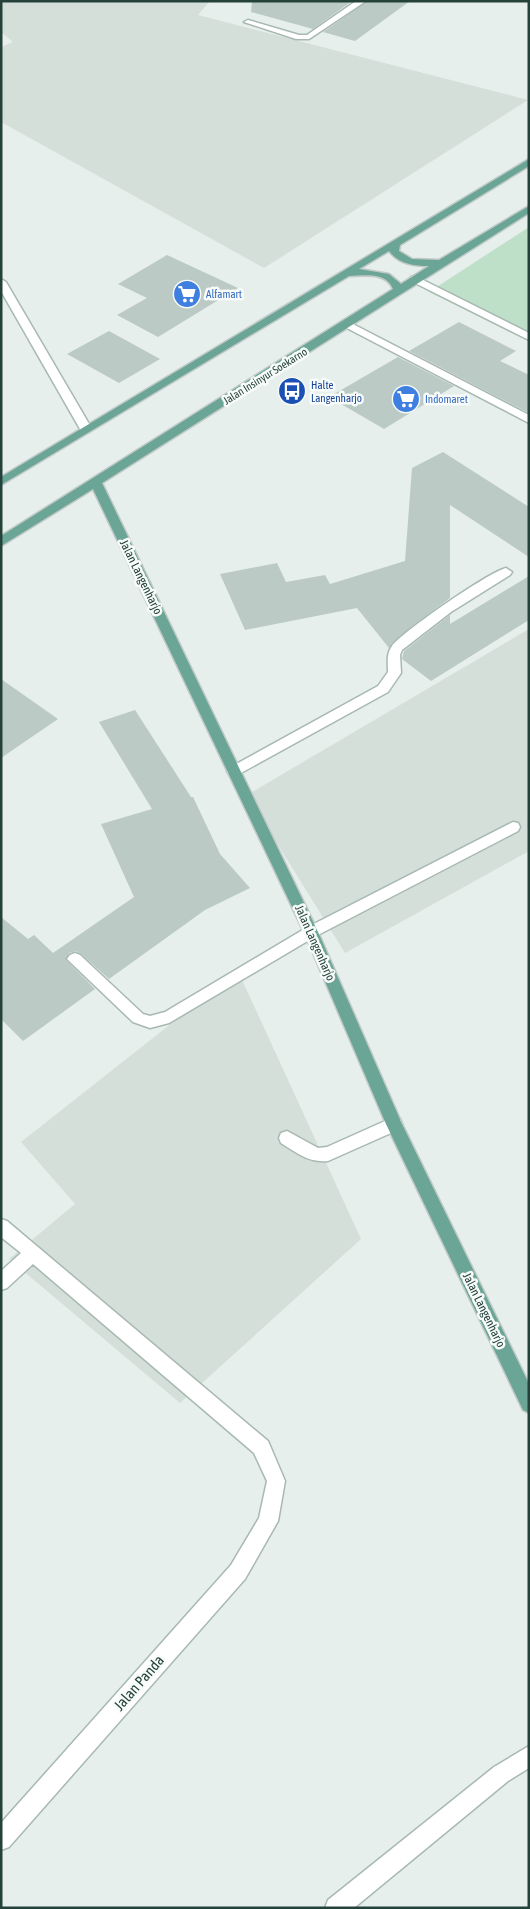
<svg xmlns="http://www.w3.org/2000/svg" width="530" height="1909" font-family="'Asap Condensed',sans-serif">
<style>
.built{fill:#d4dfda}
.green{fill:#bfe0c8}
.building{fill:#bbcac4}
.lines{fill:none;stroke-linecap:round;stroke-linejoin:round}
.minor-casing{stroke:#a8b8b2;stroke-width:3}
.major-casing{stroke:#c2cac8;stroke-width:3}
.minor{fill:#fff;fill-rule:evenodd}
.major{fill:#6aa596;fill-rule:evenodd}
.labels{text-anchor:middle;stroke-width:5;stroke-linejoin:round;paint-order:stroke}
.far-shop-label{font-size:11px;fill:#366cbe;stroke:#f7fbf9;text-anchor:start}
.far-street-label{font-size:11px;fill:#24423a;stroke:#f7fbf9}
.far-transit-label{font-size:11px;fill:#164399;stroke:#f7fbf9;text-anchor:start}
.street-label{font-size:12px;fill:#24423a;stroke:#f7fbf9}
.near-street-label{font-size:15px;fill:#24423a;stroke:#f7fbf9}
</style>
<rect width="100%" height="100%" fill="#e6efeb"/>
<g class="built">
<path d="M1 1H210L198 15 528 100 264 268 1 122V47L13 42 1 32Z"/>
<path d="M529 629V851L345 953 247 795Z"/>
<path d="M238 971 361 1239 180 1403 9 1259 75 1204 21 1142Z"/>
</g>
<path class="green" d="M529 227V341L429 292Z"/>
<g class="building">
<path d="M252 1H352L313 29 251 12Z"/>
<path d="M368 1H410L355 41 323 32Z"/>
<path d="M167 255 238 288 158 337 117 315 147 298 118 284Z"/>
<path d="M459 322 516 351 500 361 529 375V413L409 351Z"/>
<path d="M109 331 160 359 119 383 67 354Z"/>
<path d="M398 357 454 386 384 429 329 397Z"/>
<path d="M443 452 529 507V557L450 505V598L411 627 389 648 357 608 245 630 220 574 277 563 286 582 325 575 330 584 405 561 412 468Z"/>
<path d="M529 576V620L431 681 402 659 404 651 450 615V624Z"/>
<path d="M1 679 58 719 1 758Z"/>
<path d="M135 710 191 797H193L220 854 250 888 205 910 109 979 81 954 76 951 69 953 66 960 95 989 23 1041 1 1019V917L28 939 34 935 53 953 134 897 101 824 152 809 99 722Z"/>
</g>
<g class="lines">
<g class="minor-casing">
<g id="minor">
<path d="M356 1H366L309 39H296L244 22 248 20 299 35H307Z"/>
<path d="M415 276 529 333V340L411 281V277Z"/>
<path d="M1 279 6 282 92 429 90 431H82L80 429 1 291Z"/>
<path d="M347 321 529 415V423L343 326 342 324 343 322Z"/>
<path d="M506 568 512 572 510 575 451 612 402 650 400 655 401 673 388 692 239 774H229L227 771 229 768 378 686 388 672C388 663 386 654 392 646 402 632 489 572 506 568Z"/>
<path d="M513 822 518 823 520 827 518 831 316 936 169 1023 150 1028 133 1022 67 959 70 955 75 953 80 955 143 1014 150 1016 165 1012 306 928Z"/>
<path d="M394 1117 400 1119 402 1124 400 1129 328 1161C309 1163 297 1153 281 1143L279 1138 281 1133 287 1131 318 1148 327 1147Z"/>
<path d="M1 1219 7 1221 268 1441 285 1481 278 1521 245 1579 9 1847 1 1850V1823L231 1565 259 1518 267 1481 254 1453 33 1264 7 1288 1 1290V1271L21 1253 1 1237Z"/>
<path d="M529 1746V1768L508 1781 354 1908H325L328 1900 494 1767Z"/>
</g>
</g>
<g class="major-casing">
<path id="major" d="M529 159V166L400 245 399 251 412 259 439 260 529 206V213L102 483 318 932 402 1124 529 1384V1413L523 1410 386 1124 304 932 93 489 1 546V536L393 289C386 271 363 276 349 276L1 485V477ZM389 251C399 264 413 266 429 266L401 284 389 274 359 269Z"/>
</g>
<use href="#minor" class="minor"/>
<use href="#major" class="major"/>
</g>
<defs>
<g id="supermarket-disc" transform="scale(1.4375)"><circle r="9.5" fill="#3f7fe0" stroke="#f7fbf9"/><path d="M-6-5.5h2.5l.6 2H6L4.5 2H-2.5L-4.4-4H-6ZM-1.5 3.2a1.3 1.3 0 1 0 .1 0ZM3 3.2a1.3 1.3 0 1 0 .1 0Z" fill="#fff"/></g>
<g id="bus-disc" transform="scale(1.4375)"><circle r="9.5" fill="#1a4fb4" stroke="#f7fbf9"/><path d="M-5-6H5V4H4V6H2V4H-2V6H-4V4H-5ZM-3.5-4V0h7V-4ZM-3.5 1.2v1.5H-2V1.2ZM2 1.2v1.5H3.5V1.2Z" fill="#fff"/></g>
</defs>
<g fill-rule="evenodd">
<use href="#supermarket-disc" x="187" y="294"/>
<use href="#bus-disc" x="292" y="391"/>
<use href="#supermarket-disc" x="406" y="399"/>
</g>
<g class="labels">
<g class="far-shop-label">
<text x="206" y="298">Alfamart</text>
<text x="425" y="403">Indomaret</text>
</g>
<g class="far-street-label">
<text transform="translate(265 376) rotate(-32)" y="4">Jalan Insinyur Soekarno</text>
</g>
<g class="far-transit-label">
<text x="311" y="389">Halte<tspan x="311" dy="13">Langenharjo</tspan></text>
</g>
<g class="street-label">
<text transform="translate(141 577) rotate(64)" y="4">Jalan Langenharjo</text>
<text transform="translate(315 943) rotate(66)" y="4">Jalan Langenharjo</text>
<text transform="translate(484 1310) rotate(64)" y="4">Jalan Langenharjo</text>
</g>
<g class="near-street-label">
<text transform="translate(139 1683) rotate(-49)" y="5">Jalan Panda</text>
</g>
</g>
<rect width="530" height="1909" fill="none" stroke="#24423a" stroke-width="5"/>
</svg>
